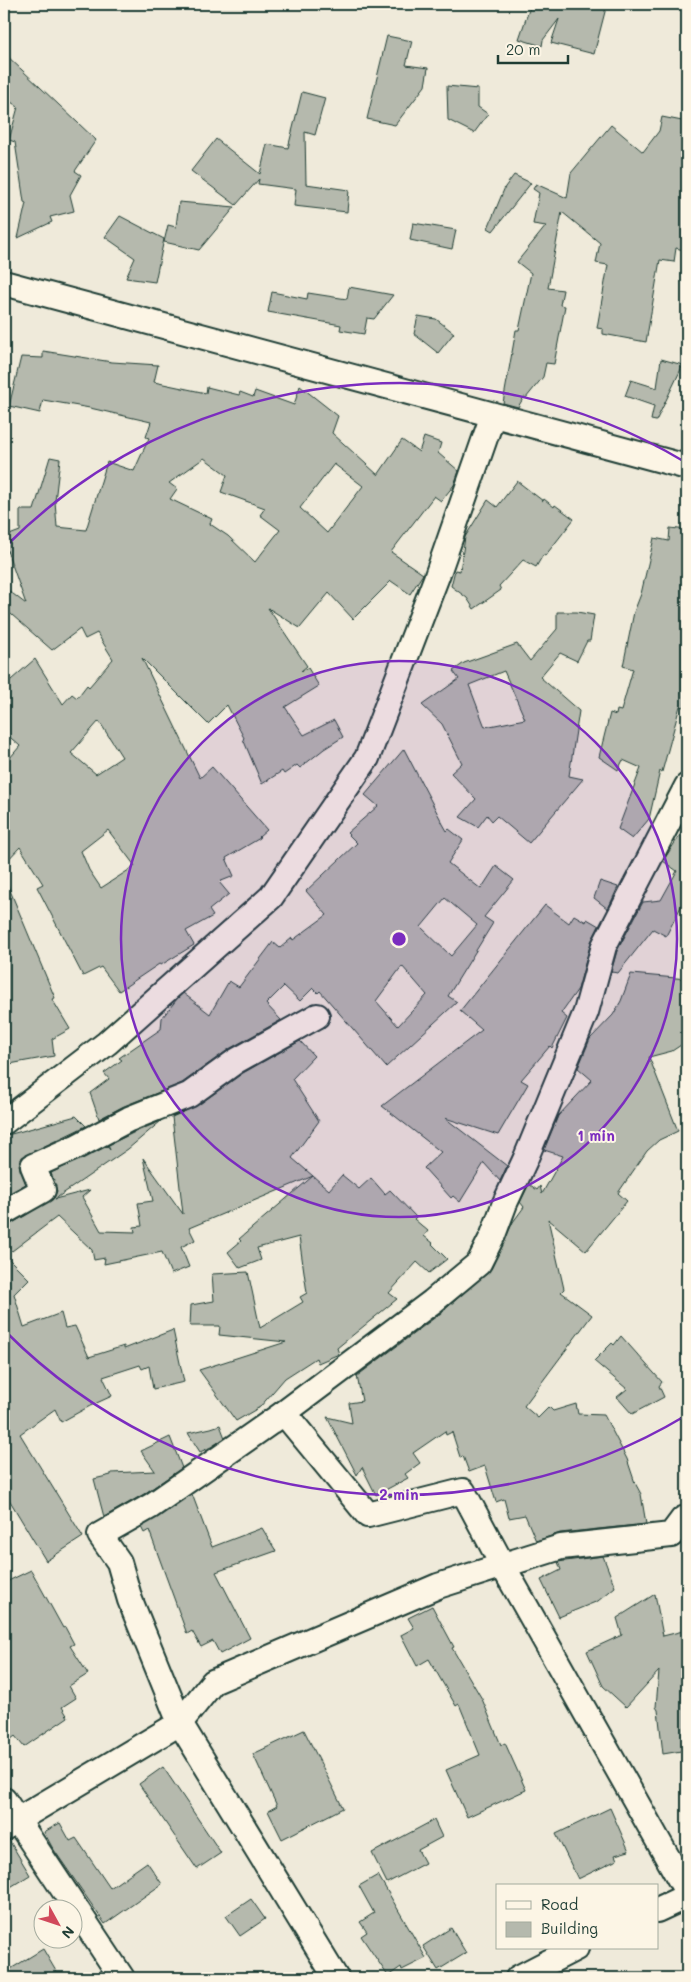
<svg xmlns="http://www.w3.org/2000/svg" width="691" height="1982" font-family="Mali,sans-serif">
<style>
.building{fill:#b5b9ad;stroke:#1f3d34;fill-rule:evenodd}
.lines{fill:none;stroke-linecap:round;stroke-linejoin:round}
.street-casing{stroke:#1f3d34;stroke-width:28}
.street{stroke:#fcf5e5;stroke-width:24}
.ring{fill:none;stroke:#7b2cbf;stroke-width:2.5}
.centre{fill:#7b2cbf;stroke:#fcf5e5;stroke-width:2.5}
.ring-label{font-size:15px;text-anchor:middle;font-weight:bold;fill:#7b2cbf;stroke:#fcf5e5;stroke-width:4;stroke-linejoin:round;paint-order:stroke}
</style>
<rect width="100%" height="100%" fill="#efeada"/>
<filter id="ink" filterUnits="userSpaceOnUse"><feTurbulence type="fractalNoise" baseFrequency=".02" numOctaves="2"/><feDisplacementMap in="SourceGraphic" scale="10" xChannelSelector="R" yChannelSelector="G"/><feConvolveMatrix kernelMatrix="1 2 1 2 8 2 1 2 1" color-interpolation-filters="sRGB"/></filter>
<g filter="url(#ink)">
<g class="building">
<path d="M531 4H607L594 54 551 43 559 19 543 40 542 46 519 39Z"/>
<path d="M387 36 412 41 406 65 428 68 425 86 395 125 367 119Z"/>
<path d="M4 53 96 140 75 171 81 175 70 195 74 211 50 217 52 222 18 238 26 203 24 202 15 142 9 140 18 107 4 97Z"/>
<path d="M447 86 478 89V107L488 114 474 133 448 120Z"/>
<path d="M302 92 325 98 315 135 305 132 306 184 349 190 347 212 294 206 296 189 258 184 259 179 236 205 191 171 216 139 260 174 267 144 288 148Z"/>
<path d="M662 117 687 122V251L676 248 674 262 660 260 646 342 603 334V329L597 328 608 265 596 263 600 243 562 212 548 288 563 290 560 305 565 306 554 364 546 363 543 377 526 398 524 397 518 407 503 403 516 330H519L531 273 517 262 546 226 533 224 539 193 533 189 536 184 567 198 571 173 611 125 643 152 659 131Z"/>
<path d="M514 175 531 183 493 231 488 228 505 187Z"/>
<path d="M179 202 235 207 199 250 164 242 168 225 176 227Z"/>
<path d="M120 216 164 239 155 282 126 278 135 258 105 237Z"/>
<path d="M413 223 456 230 452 249 410 240Z"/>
<path d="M349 287 393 295 374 319 367 318 364 334 340 330 341 325 268 312 272 292 307 299 308 293 347 299Z"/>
<path d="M418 316 436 319 454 333 438 353 414 334Z"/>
<path d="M43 351 112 362 158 365 154 382 206 393 207 387 239 395 240 392 253 397 255 391 294 405 300 386 338 416 332 433 378 475 402 440 419 452 424 437 441 443 438 453 459 471 454 485 441 501 434 496 391 552 423 574 410 594 391 581 353 619 329 593 300 628 268 608 307 666 301 671 308 668 319 686 285 707 304 735 334 720 343 737 324 749 300 768 297 765 284 774 282 771 262 784 243 739 244 738 227 705 208 724 142 658 200 778 212 767 267 830 259 837 260 838 226 858 234 876 219 882 229 894 209 910 213 916 186 931 194 945 161 965 159 964 119 991 101 967 83 976 37 887 43 884 20 847 4 864V765L20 746 4 732V686L35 659 63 704 72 694 77 698 87 685 89 687 113 659 97 633 85 639 80 629 52 650 4 608V587L26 604 4 542V537L20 531V510H34L50 457 60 459 55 501 57 527 86 530 107 462 134 471 149 438 146 437 151 422 90 408 43 400 40 413 9 406 21 357 43 358ZM204 458 227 475 221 492 265 508 260 515 280 530 255 562 228 536 210 524 212 519 170 499 177 489 169 483ZM334 464 363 486 327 533 300 508ZM99 721 122 757 96 774 71 753ZM108 830 135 866 101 888 89 870 81 851Z"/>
<path d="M661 359 683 365 656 421 651 420 654 406 625 396 631 380 657 388Z"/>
<path d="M517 481 543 501 544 499 554 507 555 505 574 519 545 556 543 555 536 567 523 560 499 586 501 590 474 609 467 598 451 586 455 570 460 571 465 537 488 500 497 507Z"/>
<path d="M670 528 687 530 684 557H687V708L680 706 662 772 660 771 649 819 632 839 618 829 641 768 623 760 618 770 599 757 610 713 616 715 617 710 621 711 633 669 623 666 634 612 641 594 654 538 669 541Z"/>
<path d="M557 612H577L594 615 590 641H587L577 661 560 653 540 677 579 711 569 776 583 779 529 843 497 816 492 821 487 815 478 827 460 817 476 799 451 773 462 763 442 724 422 705 459 679 453 671 464 663 517 644 530 661 557 629ZM504 671 525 719 485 727 469 685Z"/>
<path d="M404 749 443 824 447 831 449 829 463 840 448 863 481 889 496 866 514 880 484 917 493 923 448 996 457 1002 386 1067 320 991 318 993 313 988 300 1001 284 986 266 1004 281 1020 229 1049 182 1083 124 1106 99 1119 90 1093 109 1079 104 1073 122 1060 119 1058 161 1029 162 1018 177 999 183 993 210 1014 229 981 239 987 273 942 280 948 292 938 293 940 327 915 306 891 357 843 347 833 378 806 365 795ZM445 898 477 925 451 956 421 927ZM402 966 427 995 398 1026 376 1001Z"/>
<path d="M687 824V895L666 936 653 929 618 973 611 972 617 951 643 902 661 900 677 871 663 861Z"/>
<path d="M4 876 55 998 52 999 70 1029 52 1039 54 1056 4 1065Z"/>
<path d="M600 881 618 887 608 909 594 898Z"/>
<path d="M545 905 569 923 574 915 586 922 587 919 599 926 591 942 578 989 561 1013 567 1018 552 1048 550 1046 521 1080 528 1084 498 1135 445 1118 507 1166 500 1181 484 1163 460 1202 453 1196 451 1198 424 1168 441 1152 382 1106 482 1030 460 1011Z"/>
<path d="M631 974 687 979V1041L672 1051 649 1057 678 1131 659 1140 647 1151 618 1193 627 1201 586 1251 548 1219 564 1289 561 1292 592 1315 524 1406 538 1418 549 1407 553 1411 576 1404 578 1414 604 1415 627 1459 635 1483 641 1494 646 1524 560 1533 536 1541 525 1515 509 1518 504 1499 496 1502 485 1466 469 1472 463 1456 460 1457 452 1432 446 1435 445 1431 413 1453 420 1463 405 1474 408 1478 376 1495 362 1467 357 1475 327 1417 352 1423 349 1403 362 1401 357 1376 441 1313 491 1269 513 1222 524 1207 520 1202 529 1184 537 1190 540 1186 542 1194 563 1156 544 1150 558 1116 592 1080 578 1068 590 1039 613 1015 621 1001Z"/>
<path d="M300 1041 314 1056 292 1079 319 1121 292 1158 313 1176 189 1228 195 1240 181 1247 189 1267 171 1274 162 1252 104 1264 105 1258 94 1260 92 1250 57 1217 12 1251 4 1243V1226L11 1224 54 1198 57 1191 51 1173 107 1146 110 1150 108 1145 135 1132 161 1121 128 1149 55 1199 90 1190 82 1197 101 1231 135 1232 134 1227 142 1226 138 1203 153 1201 143 1158 183 1214 172 1117 197 1106 243 1073Z"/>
<path d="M76 1116 86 1126 22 1157 19 1165 26 1184 4 1196V1136Z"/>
<path d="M342 1175 359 1189 371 1178 385 1194 390 1190 416 1217 414 1219 428 1231 424 1236 433 1243 432 1244 447 1259 429 1273 417 1262 389 1293 397 1299 337 1348 339 1354 318 1363 316 1358 285 1378 260 1407 236 1421 199 1370 286 1342 219 1335 220 1326H190L191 1305 214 1301 212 1274 248 1272 260 1328 303 1302 300 1297 307 1293 299 1237 257 1248 261 1260 240 1268 228 1252 241 1241 239 1239 313 1176 329 1190Z"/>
<path d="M4 1254 29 1279 14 1294 24 1327 61 1313 65 1328 75 1326 89 1357 124 1346V1349L173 1330 184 1382 153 1389 149 1366 142 1369 140 1365 103 1377 112 1396 90 1406 61 1422 55 1409 20 1434 83 1537 46 1561 4 1491Z"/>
<path d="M621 1336 662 1382 659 1386 664 1397 632 1414 617 1397 627 1389 594 1361 612 1343 614 1345Z"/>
<path d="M220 1425 225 1438 211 1447 200 1452 188 1433 211 1428Z"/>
<path d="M170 1437 182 1468 144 1494 104 1517 94 1479 111 1475V1473L155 1471 141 1451Z"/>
<path d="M192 1494 212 1547 262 1528 276 1551 216 1572 250 1638 220 1654 213 1641 201 1647 192 1631 187 1634 149 1530 144 1533 141 1527Z"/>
<path d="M603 1556 615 1587 598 1601 559 1617 541 1580 561 1570 558 1562Z"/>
<path d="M31 1570 63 1628 65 1627 74 1644 70 1646 88 1674 69 1686 76 1698 62 1707 68 1717 24 1747 15 1736 4 1745V1583Z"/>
<path d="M655 1594 663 1636 687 1630V1750L663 1754 658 1710 656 1707 659 1671 626 1707 603 1686 587 1651 622 1635 617 1618Z"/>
<path d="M432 1606 454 1647 452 1648 482 1699 501 1745 505 1743 526 1790 467 1817 446 1770 480 1755 459 1704 456 1706 429 1659 417 1666 401 1635 414 1628 408 1618Z"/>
<path d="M304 1730 343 1808 282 1839 268 1811 277 1806 253 1754Z"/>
<path d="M163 1767 221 1853 197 1869 139 1784Z"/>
<path d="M610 1808 629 1851 615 1855 617 1860 578 1879 556 1834Z"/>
<path d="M434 1820 442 1837 418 1850 425 1863 387 1883 372 1853Z"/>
<path d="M60 1823 70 1841 76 1838 110 1888 147 1862 162 1884 105 1924 52 1847 44 1832Z"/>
<path d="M9 1840 30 1875 4 1891V1842Z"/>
<path d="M378 1875 426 1958 402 1970 401 1967 388 1976 361 1936 367 1932 360 1922 374 1913 359 1886Z"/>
<path d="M251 1899 265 1919 240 1936 226 1916Z"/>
<path d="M451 1928 466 1953 438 1970 423 1946Z"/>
<path d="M43 1949 60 1978H4V1973Z"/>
</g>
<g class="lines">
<g class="street-casing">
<g id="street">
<path d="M4 283 687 467"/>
<path d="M4 1122 107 1043 271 897 367 758 437 576 493 415"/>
<path d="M4 1212 43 1190 33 1166 76 1147 129 1119 189 1095 236 1061 317 1016"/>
<path d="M284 1413 368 1515 463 1491 503 1566 687 1892"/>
<path d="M4 1800 122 1978"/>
<path d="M4 1828 180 1723 213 1682 438 1586 561 1547 671 1535 683 1519H687"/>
<path d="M657 1910 687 1896"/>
<path d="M336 1978 180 1723 130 1600 119 1562 100 1535 151 1506 284 1413 432 1302 479 1263 493 1235 505 1203 525 1160 586 1012 604 946 687 786"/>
<path d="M518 1978 576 1948"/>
</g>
</g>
<use href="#street" class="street"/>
</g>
</g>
<circle cx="399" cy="939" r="278" fill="#7b2cbf" fill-opacity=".12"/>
<g class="ring">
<circle cx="399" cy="939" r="278"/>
<path d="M685 1416A556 556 0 0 1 6 1332M6 546A556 556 0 0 1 685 462"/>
</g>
<circle cx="399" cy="939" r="8" class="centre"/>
<g class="ring-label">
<text x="596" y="1141">1 min</text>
<text x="399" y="1500">2 min</text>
</g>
<rect width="691" height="1982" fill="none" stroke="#fcf5e5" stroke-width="20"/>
<rect x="10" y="10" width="671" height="1962" fill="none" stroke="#1f3d34" stroke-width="2" filter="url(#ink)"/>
<rect x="496" y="1884" width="162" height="65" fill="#fcf5e5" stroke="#a4ab9e"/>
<rect x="506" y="1901" width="25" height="8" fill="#fcf5e5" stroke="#a4ab9e"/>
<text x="541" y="1910" font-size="15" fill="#1f3d34">Road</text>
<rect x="506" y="1922" width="25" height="15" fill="#b5b9ad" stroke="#a4ab9e"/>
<text x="541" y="1934" font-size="15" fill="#1f3d34">Building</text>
<g transform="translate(58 1924) rotate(130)"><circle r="24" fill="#fcf5e5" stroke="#a4ab9e"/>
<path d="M0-4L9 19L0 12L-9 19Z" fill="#d1495b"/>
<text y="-8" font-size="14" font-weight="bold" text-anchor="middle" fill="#1f3d34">N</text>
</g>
<path d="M498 55v8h70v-8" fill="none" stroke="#1f3d34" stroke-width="2.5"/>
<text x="506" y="55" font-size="15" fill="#1f3d34" stroke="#fcf5e5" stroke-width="4" paint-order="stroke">20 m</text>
</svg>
